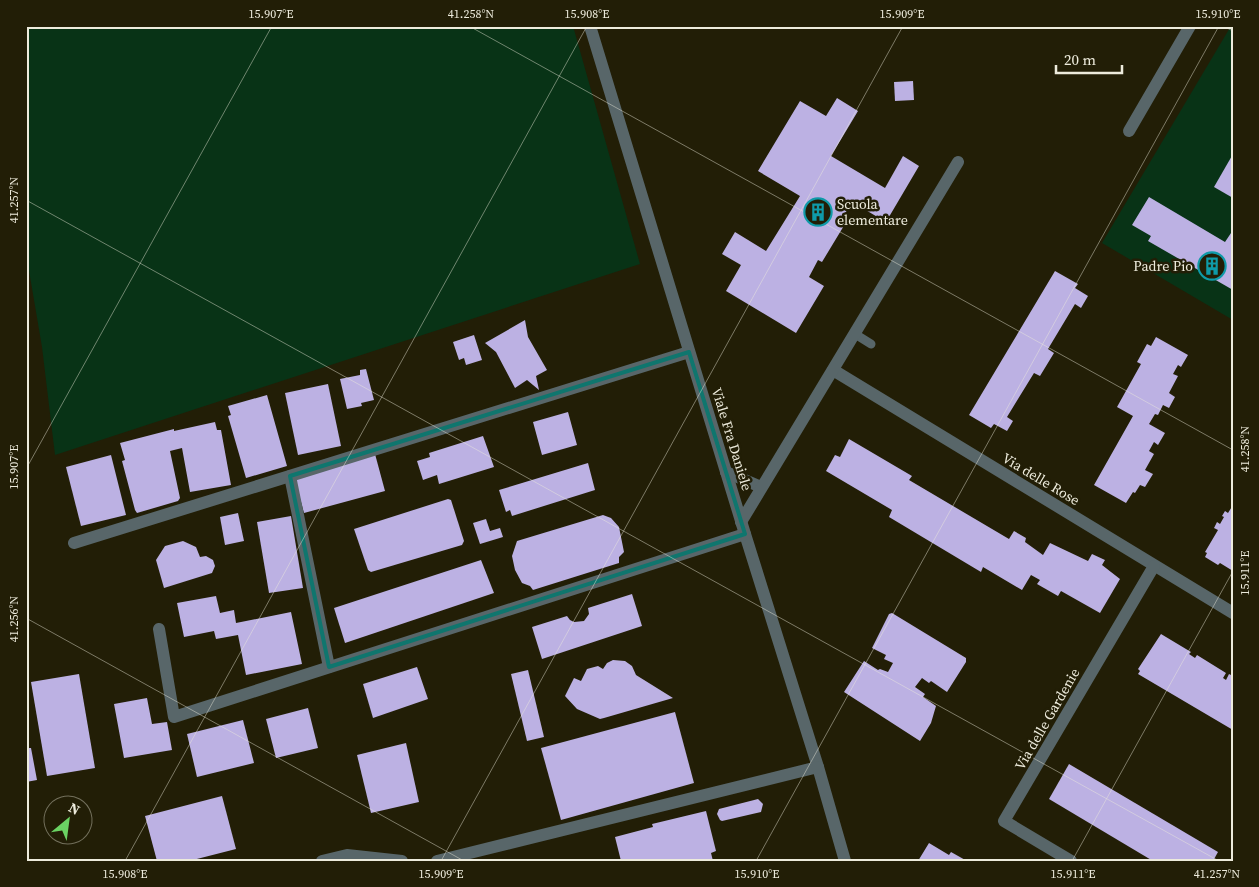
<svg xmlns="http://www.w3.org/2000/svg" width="1259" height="887" font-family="'Source Serif 4',serif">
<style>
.green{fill:#083316}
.building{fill:#bcb1e3}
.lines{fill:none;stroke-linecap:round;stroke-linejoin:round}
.lane{stroke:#586669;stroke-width:9}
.street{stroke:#586669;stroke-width:12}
.marked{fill:none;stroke:#0f766e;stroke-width:4;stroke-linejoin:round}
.ticks{fill:none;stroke:#edebdc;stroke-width:1;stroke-opacity:0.45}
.labels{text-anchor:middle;stroke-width:5;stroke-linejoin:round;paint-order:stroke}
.poi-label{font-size:14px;fill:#edebdc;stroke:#221e06;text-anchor:start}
.street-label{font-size:14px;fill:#edebdc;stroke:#221e06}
.neatline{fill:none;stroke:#edebdc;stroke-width:2}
.ticks-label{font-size:12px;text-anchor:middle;fill:#edebdc}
</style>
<rect width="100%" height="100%" fill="#221e06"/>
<g class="green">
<path d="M26 26H573L640 264 55 455 42 347 26 253Z"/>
<path d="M1231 26H1233V320L1102 243Z"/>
</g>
<g class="building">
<path d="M913 81 914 100 895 101 894 82Z"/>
<path d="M837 98 858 111 831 156 885 188 903 156 919 166 886 222 852 202 840 222 845 224 822 262 818 260 809 277 824 286 796 333 726 291 741 265 722 254 735 232 766 251 800 196 758 171 800 101 826 116Z"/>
<path d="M1233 154V198L1214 187Z"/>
<path d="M1149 197 1225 242 1233 230V290L1148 241 1151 236 1132 225Z"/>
<path d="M1055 271 1078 284 1075 288 1088 296 1081 308 1075 304 1048 349 1054 353 1040 376 1034 373 1007 417 1013 421 1007 431 994 424 991 428 969 415Z"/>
<path d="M525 320 528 337 547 370 536 376 539 390 527 380 515 388 496 352 485 343Z"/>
<path d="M474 335 482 360 466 365 464 358 459 360 453 342Z"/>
<path d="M1156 337 1188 355 1181 367 1178 365 1173 374 1178 376 1169 393 1175 397 1169 408 1163 405 1158 415 1155 414 1149 424 1165 433 1158 445 1154 442 1149 451 1154 454 1145 470 1153 474 1145 487 1140 485 1135 493 1133 492 1126 503 1094 485 1133 416 1117 407 1141 364 1137 362 1147 344 1151 346Z"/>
<path d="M366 369 374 400 361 403 362 406 347 409 340 379 360 375V370Z"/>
<path d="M328 384 341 446 298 455 285 393Z"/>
<path d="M267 395 287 466 246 478 228 416 231 415 228 406Z"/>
<path d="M568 412 577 445 542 455 533 422Z"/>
<path d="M215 422 217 430H221L231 485 190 492 182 448 170 451 180 498 178 501 137 513 135 510 122 461 125 460 120 443 174 429V431Z"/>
<path d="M483 436 494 467 439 484 437 475 423 480 417 461 430 457 429 453Z"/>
<path d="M849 439 912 476 909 480 1009 539 1014 531 1026 538 1025 542 1043 555 1050 543 1088 561 1092 554 1105 560 1102 565 1120 579 1100 613 1061 591 1058 596 1037 584 1040 580 1031 575 1022 590 983 567 981 572 889 517 892 510 826 471 835 455 840 457Z"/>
<path d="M375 454 385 491 304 513 294 476Z"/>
<path d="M111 455 126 515 81 526 66 467Z"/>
<path d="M588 463 595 490 512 516 510 510 506 512 499 490Z"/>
<path d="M448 499 451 500 464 541 462 545 371 572 368 570 354 529Z"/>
<path d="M1233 505V571L1220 563 1218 565 1205 557 1207 553 1205 552 1218 530 1214 528 1217 522 1220 524 1224 517 1222 516 1225 511 1228 513Z"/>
<path d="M238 513 244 541 225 545 220 517Z"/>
<path d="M603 515 611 518 619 527 624 552 619 557V563L533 590 530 586 522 583 515 570 512 556 517 541Z"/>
<path d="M291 516 303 588 269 593 257 522Z"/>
<path d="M486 519 490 531 500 528 503 537 480 544 473 523Z"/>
<path d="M183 541 196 547 200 557 206 556 213 560 215 566 212 573 164 588 156 560 165 546Z"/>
<path d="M481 560 494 593 345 643 334 608Z"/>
<path d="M632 594 642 626 542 659 532 627 567 616 570 620 574 622 584 621 589 614 588 608Z"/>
<path d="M216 596 220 613 234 610 236 623 291 612 302 664 246 675 238 635 216 639 214 631 184 637 177 603Z"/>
<path d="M892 613 966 658V662L947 692 931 681 929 683 922 678 915 687 925 694 923 697 936 706 931 723 920 741 844 692 864 661 878 670 880 669 888 672 893 663 884 659 886 655 872 648 889 614Z"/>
<path d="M1161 634 1191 652 1189 654 1195 658 1197 655 1226 673 1223 678 1226 680 1229 674 1233 676V730L1138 674 1140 671 1138 669Z"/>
<path d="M613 660 625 661 632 666 636 675 673 698 604 718 600 719 577 709 565 696 574 678 581 681 587 669 598 666 603 669 607 663Z"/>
<path d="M417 667 428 699 373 718 363 684Z"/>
<path d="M528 670 544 737 527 741 511 674Z"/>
<path d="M79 674 95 768 47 776 31 682Z"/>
<path d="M147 698 152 724 167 722 172 750 124 758 114 704Z"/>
<path d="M308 708 318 748 276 758 266 719Z"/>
<path d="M675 712 694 783 561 820 541 748Z"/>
<path d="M243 720 254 763 197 777 187 734Z"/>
<path d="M406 743 419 802 371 813 357 755Z"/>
<path d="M26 748H31L37 780 26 782Z"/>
<path d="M1069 764 1218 852 1213 861H1153L1049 799Z"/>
<path d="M222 796 236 849 189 861H157L145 816Z"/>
<path d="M758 799 763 804 761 812 722 821 720 820 717 814 719 809Z"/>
<path d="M706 811 716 851 711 853 713 861H621L615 837 653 827 652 824Z"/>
<path d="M929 843 949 855 951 852 967 861H918Z"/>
</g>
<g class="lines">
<path class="lane" d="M855 334 871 344"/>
<g class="street">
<path d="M590 26 745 534 818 767 845 861"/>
<path d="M1129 131 1190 26"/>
<path d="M833 370 1233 613"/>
<path d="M726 472 761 487"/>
<path d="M290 476 329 667"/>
<path d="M741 522 958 162"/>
<path d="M74 543 689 352"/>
<path d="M159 629 174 717 745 534"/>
<path d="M322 861 347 855 402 861"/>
<path d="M437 861 818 767"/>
<path d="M1071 861 1004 821 1154 566"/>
</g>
</g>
<path class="marked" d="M689 352 745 534 329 667 290 476Z"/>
<path class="ticks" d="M469 26 1233 450M1223 26 1233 31M26 200 1219 861M26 469 272 26M26 618 464 861M125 861 587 26M441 861 903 26M756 861 1219 26M1072 861 1233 571"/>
<defs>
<g id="building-ring" transform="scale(1.4375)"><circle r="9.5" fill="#221e06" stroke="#0f9aa8" stroke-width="1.5"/><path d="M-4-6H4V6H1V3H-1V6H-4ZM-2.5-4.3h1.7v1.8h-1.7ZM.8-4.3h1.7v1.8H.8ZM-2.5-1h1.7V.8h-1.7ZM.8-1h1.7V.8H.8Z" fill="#0f9aa8"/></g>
</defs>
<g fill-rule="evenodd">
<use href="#building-ring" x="818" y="212"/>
<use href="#building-ring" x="1212" y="266"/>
</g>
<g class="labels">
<g class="poi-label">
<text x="837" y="209">Scuola<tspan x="837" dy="16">elementare</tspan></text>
<text x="1193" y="271" text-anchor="end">Padre Pio</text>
</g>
<g class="street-label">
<text transform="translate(732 439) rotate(73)" y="5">Viale Fra Daniele</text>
<text transform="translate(1041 479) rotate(31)" y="5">Via delle Rose</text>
<text transform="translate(1047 719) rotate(-60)" y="5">Via delle Gardenie</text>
</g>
</g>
<rect width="1259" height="887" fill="none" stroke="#221e06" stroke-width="55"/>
<g transform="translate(68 820) rotate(29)"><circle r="24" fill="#221e06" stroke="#73705c"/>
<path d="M0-4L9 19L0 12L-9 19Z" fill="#6bd363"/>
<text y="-8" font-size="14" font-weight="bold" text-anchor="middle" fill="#edebdc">N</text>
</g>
<path d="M1056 65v8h66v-8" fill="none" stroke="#edebdc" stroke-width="2.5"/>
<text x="1064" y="65" font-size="15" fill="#edebdc" stroke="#221e06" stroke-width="4" paint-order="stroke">20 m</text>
<rect x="28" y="28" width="1204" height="832" class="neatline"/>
<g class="ticks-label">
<text x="271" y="18">15.907°E</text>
<text x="471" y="18">41.258°N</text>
<text x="587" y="18">15.908°E</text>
<text x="902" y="18">15.909°E</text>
<text x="1218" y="18">15.910°E</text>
<text transform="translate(14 200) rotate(-90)" y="4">41.257°N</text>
<text transform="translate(1245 449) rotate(-90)" y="4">41.258°N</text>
<text transform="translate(14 467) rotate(-90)" y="4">15.907°E</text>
<text transform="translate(1245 573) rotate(-90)" y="4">15.911°E</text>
<text transform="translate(14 619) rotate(-90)" y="4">41.256°N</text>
<text x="125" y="878">15.908°E</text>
<text x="441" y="878">15.909°E</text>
<text x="757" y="878">15.910°E</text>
<text x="1073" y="878">15.911°E</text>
<text x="1217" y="878">41.257°N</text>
</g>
</svg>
